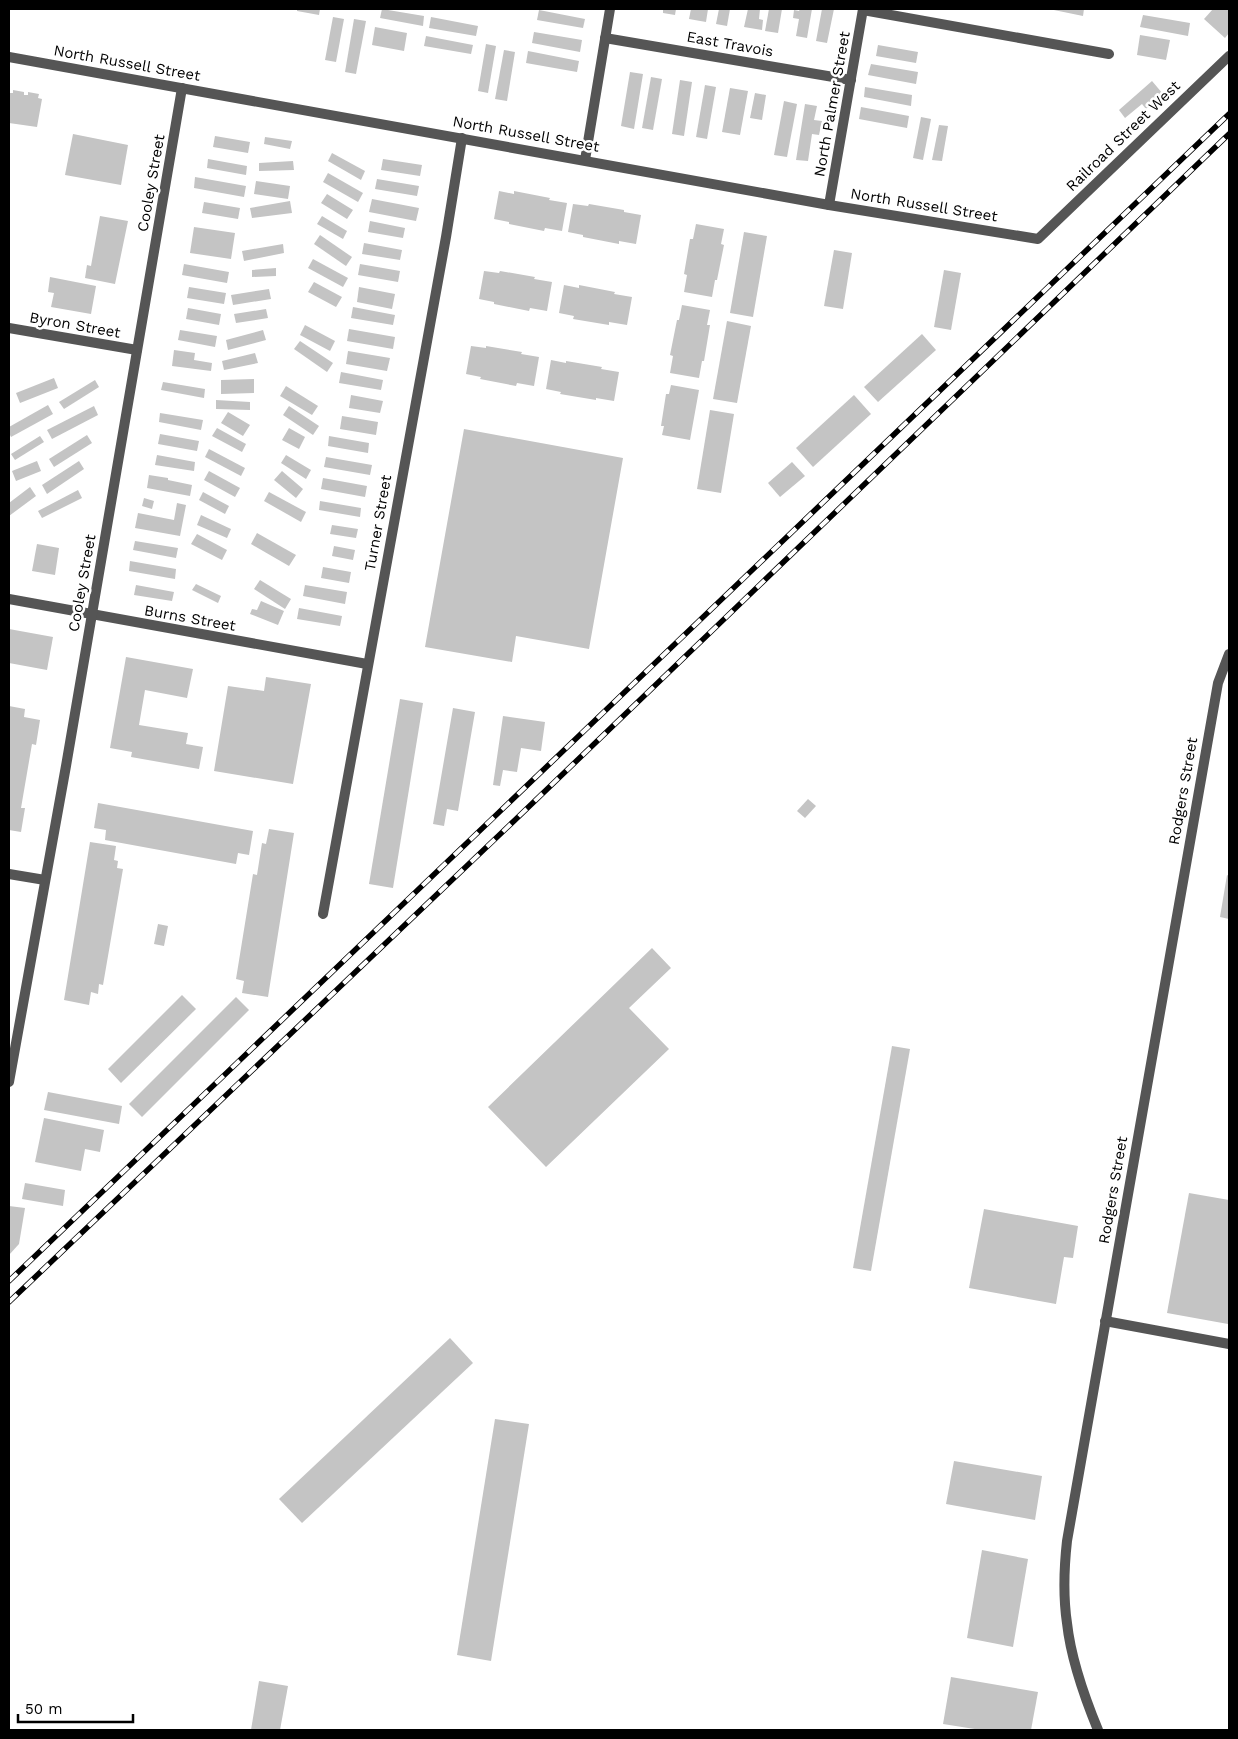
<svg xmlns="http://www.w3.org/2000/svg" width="1238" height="1739" font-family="'Work Sans',sans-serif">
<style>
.building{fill:#c4c4c4}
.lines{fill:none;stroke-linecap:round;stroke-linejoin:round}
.minor{stroke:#555;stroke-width:10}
.tertiary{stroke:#555;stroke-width:10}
.rail-casing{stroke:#000;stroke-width:5.5}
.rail{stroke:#fff;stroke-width:4;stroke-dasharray:11;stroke-linecap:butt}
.labels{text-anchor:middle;stroke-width:5;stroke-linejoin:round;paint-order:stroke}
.street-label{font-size:15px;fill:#000;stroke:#fff}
</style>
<rect width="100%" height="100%" fill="#fff"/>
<g class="building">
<path d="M297 9H320L319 15 297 11Z"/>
<path d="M382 9 424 16 423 26 380 18Z"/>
<path d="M663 9H676L675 15 663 13Z"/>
<path d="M691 9H708L706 22 689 19Z"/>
<path d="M719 9H730L727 26 716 24Z"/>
<path d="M748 9H760L759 19 763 20 762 30 744 27Z"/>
<path d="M769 9H782L778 33 765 31Z"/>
<path d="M800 9H812L807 38 796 36 799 19 793 18 794 10 799 11Z"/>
<path d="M822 9H834L827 43 816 41Z"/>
<path d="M1049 9H1084L1083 16Z"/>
<path d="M1213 9H1229V33L1225 38 1204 19Z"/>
<path d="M539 10 585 19 583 28 537 20Z"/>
<path d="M1143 15 1190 23 1188 36 1140 27Z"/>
<path d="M333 17 344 19 336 62 325 60Z"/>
<path d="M431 17 478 26 476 36 429 28Z"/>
<path d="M354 19 366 21 356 74 345 72Z"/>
<path d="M375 27 407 33 404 51 372 45Z"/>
<path d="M534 32 582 40 580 52 532 43Z"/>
<path d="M1140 35 1170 40 1166 60 1137 55Z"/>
<path d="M426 36 473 45 471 54 424 46Z"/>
<path d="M486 44 496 46 488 93 478 91Z"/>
<path d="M878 45 918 52 916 63 876 56Z"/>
<path d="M504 50 515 52 507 101 495 99Z"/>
<path d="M528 51 579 61 577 72 526 63Z"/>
<path d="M871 64 918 72 916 84 868 75Z"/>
<path d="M630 72 643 74 634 129 621 126Z"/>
<path d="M651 77 662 79 653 130 642 128Z"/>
<path d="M680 80 692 82 684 136 672 134Z"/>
<path d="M1152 81 1163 94 1146 109 1142 104 1125 118 1119 110Z"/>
<path d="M705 85 716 87 707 139 696 137Z"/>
<path d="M865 87 912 95 911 106 864 97Z"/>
<path d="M730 88 748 91 740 135 722 132Z"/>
<path d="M13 90 24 92V95H28V92L39 94 38 98 42 99 37 127 9 123V93H13Z"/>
<path d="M755 93 766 95 762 120 750 118Z"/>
<path d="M784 101 797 104 787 157 774 155Z"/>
<path d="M805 104 817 106 814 120 822 121 819 135 812 134 808 161 796 160Z"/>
<path d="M861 107 909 116 907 128 859 119Z"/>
<path d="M921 117 931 119 923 160 913 158Z"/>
<path d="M939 125 948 126 942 161 932 160Z"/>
<path d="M73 134 128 145 121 185 65 175Z"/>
<path d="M215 136 250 142 248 153 213 147Z"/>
<path d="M265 137 292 141 290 149 264 144Z"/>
<path d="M332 153 365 171 361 180 328 161Z"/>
<path d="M208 159 247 166 246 175 207 168Z"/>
<path d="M383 159 422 165 420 176 381 170Z"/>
<path d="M293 161 294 170 259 171V163Z"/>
<path d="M328 173 363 193 358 202 323 182Z"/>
<path d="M195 177 246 186 244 197 194 188Z"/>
<path d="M377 179 419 186 417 196 375 189Z"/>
<path d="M256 181 290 186 288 199 254 194Z"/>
<path d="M499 191 514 194V191L550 198 549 200 567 203 562 231 545 228 544 231 509 224V222L494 219Z"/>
<path d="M327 194 353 210 347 219 321 203Z"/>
<path d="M372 199 419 208 416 221 369 212Z"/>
<path d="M290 201 292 213 252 218 250 208Z"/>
<path d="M204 202 240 208 238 219 202 213Z"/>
<path d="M573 204 588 206 589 204 624 210V212L641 215 636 244 619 241V244L583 237V235L568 232Z"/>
<path d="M100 216 128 221 115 284 85 278 87 265 91 266Z"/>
<path d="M322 216 347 231 343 239 317 224Z"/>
<path d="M370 221 405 228 403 238 368 232Z"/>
<path d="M696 224 724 229 721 244 724 245 717 280H715L712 297 684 292 687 275 684 274 690 239H693Z"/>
<path d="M194 227 235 233 231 259 190 253Z"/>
<path d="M744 232 767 236 753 317 730 313Z"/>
<path d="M320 235 352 257 346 266 314 244Z"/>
<path d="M364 243 402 250 400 260 362 254Z"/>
<path d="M283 244 284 253 244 261 242 251Z"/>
<path d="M834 250 852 253 843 309 824 306Z"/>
<path d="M313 259 348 278 343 287 308 268Z"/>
<path d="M184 264 229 272 227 283 182 275Z"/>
<path d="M360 264 400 271 398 282 358 275Z"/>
<path d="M276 268V276L252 277V270Z"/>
<path d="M944 270 961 273 951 330 934 327Z"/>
<path d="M484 271 499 273 500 271 535 277 534 279 552 282 547 311 530 308 529 311 494 304V302L479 299Z"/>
<path d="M50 277 96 286 91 314 51 307 54 293 48 292Z"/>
<path d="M314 282 342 297 336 307 308 292Z"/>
<path d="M564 285 579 288V285L615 292 614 294 632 297 627 325 609 322V325L573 319 574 316 559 313Z"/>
<path d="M189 287 226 293 224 304 187 298Z"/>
<path d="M359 287 395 294 392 309 357 302Z"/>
<path d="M269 289 271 299 233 305 231 295Z"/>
<path d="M682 305 710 310 707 325H710L704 361H702L699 378 670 373 673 356 670 355 677 320H679Z"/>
<path d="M353 307 395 315 393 325 351 318Z"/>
<path d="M188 308 221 314 219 325 186 319Z"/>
<path d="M266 309 268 318 236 323 234 314Z"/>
<path d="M727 321 751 326 737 403 713 399Z"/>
<path d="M305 325 335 341 330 351 300 335Z"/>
<path d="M349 329 395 337 393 349 347 341Z"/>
<path d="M180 330 217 336 215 347 178 340Z"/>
<path d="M263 330 266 340 228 350 226 340Z"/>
<path d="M922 334 936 350 878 402 864 387Z"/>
<path d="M300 341 333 363 327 372 294 349Z"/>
<path d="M471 346 486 348V346L522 352 521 354 539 357 534 386 517 383 516 386 480 379 481 377 466 374Z"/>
<path d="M174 350 195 353 194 360 212 363 211 371 172 366Z"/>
<path d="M348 351 390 358 387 371 346 364Z"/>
<path d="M255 353 258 363 224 370 222 361Z"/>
<path d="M551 360 566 363V361L602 367 601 369 619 372 614 401 596 398V400L560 394 561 392 546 389Z"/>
<path d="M341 372 383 380 381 390 339 383Z"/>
<path d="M54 378 58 388 20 403 16 393Z"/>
<path d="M254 379V393L221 394V380Z"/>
<path d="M95 380 99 387 64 409 59 402Z"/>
<path d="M163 382 205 389 204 398 161 390Z"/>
<path d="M671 385 699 390 690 440 662 435 664 426H661L666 394H669Z"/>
<path d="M286 386 318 406 312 415 280 396Z"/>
<path d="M351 395 383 401 380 413 349 408Z"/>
<path d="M854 395 871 414 813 467 796 448Z"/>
<path d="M216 400 250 402V410L216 409Z"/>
<path d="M48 405 53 414 11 437 9 433V427Z"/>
<path d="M94 406 98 415 52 439 47 430Z"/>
<path d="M289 406 319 426 313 435 283 415Z"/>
<path d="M710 410 734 414 721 493 697 489Z"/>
<path d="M228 412 250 425 243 436 221 423Z"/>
<path d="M160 413 203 420 201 430 159 422Z"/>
<path d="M342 416 378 422 376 435 340 429Z"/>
<path d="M217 428 246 444 242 452 212 436Z"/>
<path d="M289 428 305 437 299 449 282 440Z"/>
<path d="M464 429 623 458 589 649 516 636 512 662 425 647Z"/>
<path d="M160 434 199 441 197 451 158 444Z"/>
<path d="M87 435 92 443 54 467 49 459Z"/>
<path d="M40 436 44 442 15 460 11 454Z"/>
<path d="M329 436 369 443 368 453 328 446Z"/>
<path d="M209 449 245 468 241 476 205 457Z"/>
<path d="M157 455 195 462 194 471 155 465Z"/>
<path d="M286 455 311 470 306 479 281 463Z"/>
<path d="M326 457 372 465 370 475 324 467Z"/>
<path d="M37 461 41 471 16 481 12 471Z"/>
<path d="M79 461 84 469 47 494 42 485Z"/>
<path d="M792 462 805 476 780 497 768 483Z"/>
<path d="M209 471 240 488 235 497 204 480Z"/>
<path d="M282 471 303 489 296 498 274 480Z"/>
<path d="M149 475 168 478V480L192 485 190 496 147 488Z"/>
<path d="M323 478 367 486 365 497 321 489Z"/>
<path d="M30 487 36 496 9 516V503Z"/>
<path d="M78 490 82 498 42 518 38 511Z"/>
<path d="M203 492 229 506 225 514 199 500Z"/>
<path d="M269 492 306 512 301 522 264 501Z"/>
<path d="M144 498 154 501 152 509 142 506Z"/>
<path d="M320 501 361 508 360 517 319 510Z"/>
<path d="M177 503 186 505 180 536 135 528 138 513 174 520Z"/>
<path d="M201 515 231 529 227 538 197 525Z"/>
<path d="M332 525 358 529 356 538 330 534Z"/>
<path d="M257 533 296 555 289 566 251 544Z"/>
<path d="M197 534 227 550 222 560 191 544Z"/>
<path d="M135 541 178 548 176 558 133 550Z"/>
<path d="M37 544 59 548 55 575 32 571Z"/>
<path d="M334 546 355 550 353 560 332 556Z"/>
<path d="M130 561 176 569 175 579 129 571Z"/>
<path d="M323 567 351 572 349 583 321 578Z"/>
<path d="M260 580 291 599 285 609 254 589Z"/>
<path d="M196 584 221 596 218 603 192 590Z"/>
<path d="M136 585 174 592 172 601 134 595Z"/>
<path d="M305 585 347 592 345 604 303 596Z"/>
<path d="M261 601 284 611 278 625 250 614 252 609 257 610Z"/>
<path d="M299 608 342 616 340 626 297 619Z"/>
<path d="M9 629 53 637 47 670 9 663Z"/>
<path d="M126 657 193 669 187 698 145 690 139 725 188 733 186 744 203 747 199 769 131 757 132 752 110 748Z"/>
<path d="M266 677 311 684 293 784 214 771 228 686 264 691Z"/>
<path d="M400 699 423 703 393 888 369 884Z"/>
<path d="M9 706 25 709 24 717 40 720 36 745 32 744 21 808H25L21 832 9 830Z"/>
<path d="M453 708 475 712 458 811 447 809 444 826 433 824Z"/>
<path d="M503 716 545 722 541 751 521 748 517 772 503 770 500 786 493 785Z"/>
<path d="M808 799 816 806 805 818 797 811Z"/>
<path d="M98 803 253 831 249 855 238 853 236 864 105 840 106 830 94 828Z"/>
<path d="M269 829 294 833 268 997 242 993 244 981 236 979 253 874 257 875 262 843 266 844Z"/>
<path d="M90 842 116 846 114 860 118 861 117 868 123 869 103 985 99 984 98 994 91 992 89 1005 64 1000Z"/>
<path d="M1227 875 1229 876V919L1220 917Z"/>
<path d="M158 924 168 926 164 946 154 944Z"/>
<path d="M652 948 671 968 629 1008 669 1049 546 1167 488 1107Z"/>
<path d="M182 995 196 1009 121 1083 108 1069Z"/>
<path d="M236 997 249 1010 142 1117 129 1104Z"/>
<path d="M892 1046 910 1049 871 1271 853 1268Z"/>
<path d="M48 1092 122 1106 119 1124 44 1110Z"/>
<path d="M44 1118 104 1130 100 1152 85 1149 81 1171 35 1162Z"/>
<path d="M25 1183 65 1190 63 1206 22 1199Z"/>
<path d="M1189 1193 1229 1200 1228 1324 1167 1313Z"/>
<path d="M9 1206 25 1208 19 1244 9 1255Z"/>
<path d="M984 1209 1078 1226 1073 1258 1064 1257 1056 1304 969 1288Z"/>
<path d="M450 1338 473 1363 302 1523 279 1499Z"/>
<path d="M495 1419 529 1424 491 1661 457 1655Z"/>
<path d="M954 1461 1042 1476 1035 1520 946 1504Z"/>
<path d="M982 1550 1028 1559 1013 1647 967 1638Z"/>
<path d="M951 1677 1038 1692 1031 1730H981L943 1724Z"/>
<path d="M259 1681 288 1686 280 1730H251Z"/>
</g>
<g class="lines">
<g class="minor">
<path d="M863 10 1109 54"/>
<path d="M605 38 851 80"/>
<path d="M585 160 610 9"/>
<path d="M829 205 863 9"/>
<path d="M9 328 137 350"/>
<path d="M9 599 367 664"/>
<path d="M9 874 45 880"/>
<path d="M323 914 446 237 462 138"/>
<path d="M9 1082 66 766 182 88"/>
<path d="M1105 1321 1229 1344"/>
</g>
<g class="tertiary">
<path d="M9 57 829 205 1038 239 1229 56"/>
<path d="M1098 1730C1084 1696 1071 1660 1067 1623 1063 1596 1064 1568 1067 1541L1218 683 1229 654"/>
</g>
<g class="rail-casing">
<g id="rail">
<path d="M9 1281 1229 114"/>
<path d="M9 1302 515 820 1229 134"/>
</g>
</g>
<use href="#rail" class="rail"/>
</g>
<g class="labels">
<g class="street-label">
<text transform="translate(730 44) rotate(10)" y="5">East Travois</text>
<text transform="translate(127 63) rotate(10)" y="5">North Russell Street</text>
<text transform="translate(832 104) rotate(-80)" y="5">North Palmer Street</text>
<text transform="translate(526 134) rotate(10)" y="5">North Russell Street</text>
<text transform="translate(1123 136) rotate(-44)" y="5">Railroad Street West</text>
<text transform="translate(151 183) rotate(-80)" y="5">Cooley Street</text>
<text transform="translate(924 205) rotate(9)" y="5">North Russell Street</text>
<text transform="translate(75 325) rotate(10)" y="5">Byron Street</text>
<text transform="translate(378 523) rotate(-80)" y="5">Turner Street</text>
<text transform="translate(82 583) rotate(-80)" y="5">Cooley Street</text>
<text transform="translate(190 618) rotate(10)" y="5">Burns Street</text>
<text transform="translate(1183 791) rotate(-80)" y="5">Rodgers Street</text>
<text transform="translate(1113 1190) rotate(-80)" y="5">Rodgers Street</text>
</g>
</g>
<rect width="1238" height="1739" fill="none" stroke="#000000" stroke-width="20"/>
<path d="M18 1714v8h115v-8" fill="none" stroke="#000000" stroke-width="2.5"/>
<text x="25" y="1714" font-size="15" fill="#000000" stroke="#ffffff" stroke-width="4" paint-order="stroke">50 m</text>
</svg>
